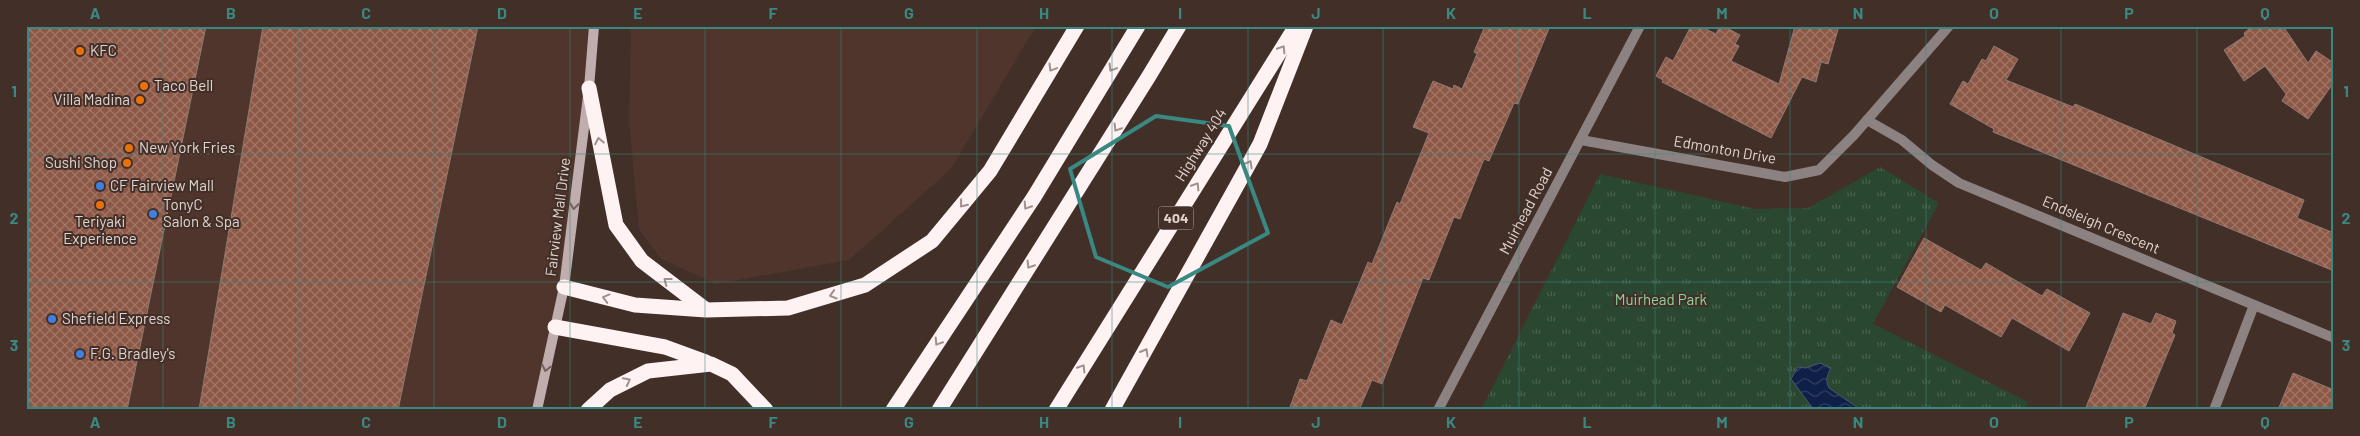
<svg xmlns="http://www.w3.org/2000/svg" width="2360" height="436" font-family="Barlow,sans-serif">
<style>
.built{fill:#4f352c}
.park{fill:url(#park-tufts)}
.water{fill:url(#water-waves);stroke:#4d5670}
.building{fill:url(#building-cross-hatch);stroke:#917a72}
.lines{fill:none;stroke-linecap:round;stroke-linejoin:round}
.street{stroke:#8d8282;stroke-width:10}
.secondary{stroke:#c0adae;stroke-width:10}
.highway{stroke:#fef2f3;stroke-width:15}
.oneway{stroke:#a0908e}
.oneway2{stroke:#74615e}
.marked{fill:none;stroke:#398982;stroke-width:4;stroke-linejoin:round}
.grid{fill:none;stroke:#398982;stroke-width:1;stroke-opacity:0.55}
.food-dot{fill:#e8710a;stroke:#422f28;stroke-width:2}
.shop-dot{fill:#3f7fe0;stroke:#422f28;stroke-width:2}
.labels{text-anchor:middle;stroke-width:4;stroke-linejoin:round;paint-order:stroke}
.shield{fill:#422f28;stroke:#b1a29e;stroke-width:1}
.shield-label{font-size:14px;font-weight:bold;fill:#e1d4d0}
.poi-label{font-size:15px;fill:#e1d4d0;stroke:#422f28;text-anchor:start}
.street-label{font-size:15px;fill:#e1d4d0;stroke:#422f28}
.park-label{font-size:15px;fill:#8dd49c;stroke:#422f28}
.neatline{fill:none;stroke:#398982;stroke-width:2}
.grid-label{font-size:16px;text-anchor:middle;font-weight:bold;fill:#398982}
</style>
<defs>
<pattern id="park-tufts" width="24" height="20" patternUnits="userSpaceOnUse" patternTransform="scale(1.25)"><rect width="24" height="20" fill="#2a4831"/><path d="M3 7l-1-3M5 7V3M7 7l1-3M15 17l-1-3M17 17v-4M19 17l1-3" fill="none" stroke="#49624e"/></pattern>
<pattern id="water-waves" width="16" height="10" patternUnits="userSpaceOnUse" patternTransform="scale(1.25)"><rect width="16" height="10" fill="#0e2047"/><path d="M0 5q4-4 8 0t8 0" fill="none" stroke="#314060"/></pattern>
<pattern id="building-cross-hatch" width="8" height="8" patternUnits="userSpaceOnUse" patternTransform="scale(1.25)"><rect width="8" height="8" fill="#8d5846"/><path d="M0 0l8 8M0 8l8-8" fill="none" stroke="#a27768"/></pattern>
</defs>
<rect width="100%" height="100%" fill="#422f28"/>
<g class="built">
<path d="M26 26H594L578 179 537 410H26Z"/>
<path d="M631 26H1036L951 169 849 260 716 284 661 259 639 229 629 122Z"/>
</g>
<path class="park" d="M1880 167 1939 203 1873 324 2028 402 2025 410H1481L1600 174 1755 209 1808 208Z"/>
<path class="water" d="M1820 363 1831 368C1827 376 1825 380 1829 388L1861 410H1814L1791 379 1798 367 1806 368Z"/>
<g class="building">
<path d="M26 26H206L127 410H26Z"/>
<path d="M263 26H478L398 410H199Z"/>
<path d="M1485 26H1550L1518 104 1514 103 1489 161 1484 159 1460 219 1454 217 1429 280 1423 278 1382 384 1372 380 1359 410H1289L1300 379 1307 381 1331 320 1342 325 1368 262 1372 264 1397 202 1400 204 1429 133 1413 127 1433 81 1453 89 1454 85 1462 89 1477 54 1474 52Z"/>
<path d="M1691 26H1700L1716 34 1720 26H1723L1740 35 1735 44 1739 46 1731 61 1779 84 1795 26H1839L1828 64 1821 62 1816 82 1802 77 1771 138 1662 82 1663 80 1656 76 1666 57 1673 61Z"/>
<path d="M2253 26H2283L2308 63 2316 51 2334 63V82L2308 119 2282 101 2286 94 2265 66 2244 81 2224 50 2245 36 2244 33Z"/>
<path d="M1994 46 2018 59 2006 80 2073 107 2075 104 2304 200 2297 218 2334 233V271L1993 132 1994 129 1950 104 1963 81 1968 84 1982 59 1986 61Z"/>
<path d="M1924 238 1981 270 1986 263 2042 296 2047 289 2090 313 2069 351 2012 318 2001 337 1945 305 1941 312 1897 287Z"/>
<path d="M2123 313 2151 324 2156 313 2176 321 2172 333 2175 335 2144 410H2085Z"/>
<path d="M2293 373 2334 390V410H2278Z"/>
</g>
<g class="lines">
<g class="street">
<path d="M1867 120 1902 140 1932 165 1959 183 2334 338"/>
<path d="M1581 140 1785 177 1819 170 1854 135 1949 26"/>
<path d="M1438 410 1640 26"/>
<path d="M2214 410 2254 305"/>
</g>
<path class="secondary" d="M537 410 564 287 589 88 594 26"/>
<g class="highway">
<path d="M589 88 616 225 642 261 705 309"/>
<path d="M564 287 635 305 706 310 788 308 865 285 932 241 990 171 1077 26"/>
<path d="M555 327 665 347 706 362"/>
<path d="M588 410 610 390 648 371 711 364 732 374 766 410"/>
<path d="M893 410 1034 197 1138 26"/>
<path d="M939 410 1149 76 1179 26"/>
<path d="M1056 410 1296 26"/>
<path d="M1112 410 1260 144 1306 26"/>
</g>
</g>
<defs><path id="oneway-chevron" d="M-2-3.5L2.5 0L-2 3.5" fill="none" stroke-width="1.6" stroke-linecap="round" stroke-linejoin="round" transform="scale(1.25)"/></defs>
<g class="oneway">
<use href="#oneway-chevron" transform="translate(1282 49) rotate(-58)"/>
<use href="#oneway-chevron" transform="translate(1052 68) rotate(121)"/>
<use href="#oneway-chevron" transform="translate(1112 68) rotate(121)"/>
<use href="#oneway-chevron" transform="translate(1117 128) rotate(122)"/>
<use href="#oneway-chevron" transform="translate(599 141) rotate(-101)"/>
<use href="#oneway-chevron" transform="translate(1249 164) rotate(-61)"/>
<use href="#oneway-chevron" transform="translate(1196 186) rotate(-58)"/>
<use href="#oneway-chevron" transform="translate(963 204) rotate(129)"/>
<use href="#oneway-chevron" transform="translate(1027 206) rotate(123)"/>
<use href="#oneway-chevron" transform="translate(1030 265) rotate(122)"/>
<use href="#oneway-chevron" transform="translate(667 281) rotate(-142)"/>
<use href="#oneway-chevron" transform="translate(833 295) rotate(163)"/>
<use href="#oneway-chevron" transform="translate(606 298) rotate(-165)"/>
<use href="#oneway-chevron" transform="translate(938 342) rotate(123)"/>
<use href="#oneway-chevron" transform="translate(1145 352) rotate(-60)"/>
<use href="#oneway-chevron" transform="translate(1082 368) rotate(-58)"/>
<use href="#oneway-chevron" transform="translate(627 381) rotate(-27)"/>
</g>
<g class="oneway2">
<use href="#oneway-chevron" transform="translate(574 206) rotate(97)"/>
<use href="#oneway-chevron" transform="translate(546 368) rotate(102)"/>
</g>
<path class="marked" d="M1156 116 1229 126 1268 233 1168 287 1096 257 1070 169Z"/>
<path class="grid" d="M163 26V410M299 26V410M434 26V410M570 26V410M705 26V410M841 26V410M977 26V410M1112 26V410M1248 26V410M1383 26V410M1519 26V410M1655 26V410M1790 26V410M1926 26V410M2061 26V410M2197 26V410M26 154H2334M26 282H2334"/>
<g class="food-dot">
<circle cx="80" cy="51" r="5"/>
<circle cx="144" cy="86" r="5"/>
<circle cx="140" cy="100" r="5"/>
<circle cx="129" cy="148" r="5"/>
<circle cx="127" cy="163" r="5"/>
<circle cx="100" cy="205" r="5"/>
</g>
<g class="shop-dot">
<circle cx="100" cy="186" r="5"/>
<circle cx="153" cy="214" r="5"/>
<circle cx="52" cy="319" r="5"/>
<circle cx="80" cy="354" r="5"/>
</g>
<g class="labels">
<rect class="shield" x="1158.5" y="206.5" width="35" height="23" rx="4"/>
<g class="shield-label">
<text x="1176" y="223">404</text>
</g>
<g class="poi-label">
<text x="90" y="56">KFC</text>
<text x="154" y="91">Taco Bell</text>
<text x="130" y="105" text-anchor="end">Villa Madina</text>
<text x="139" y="153">New York Fries</text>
<text x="117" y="168" text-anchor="end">Sushi Shop</text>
<text x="110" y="191">CF Fairview Mall</text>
<text x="163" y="210">TonyC<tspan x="163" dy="17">Salon &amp; Spa</tspan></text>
<text x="100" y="227" text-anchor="middle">Teriyaki<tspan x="100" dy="17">Experience</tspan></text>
<text x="62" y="324">Shefield Express</text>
<text x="90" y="359">F.G. Bradley's</text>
</g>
<g class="street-label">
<text transform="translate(1201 145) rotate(-58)" y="5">Highway 404</text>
<text transform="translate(1725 150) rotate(10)" y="5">Edmonton Drive</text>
<text transform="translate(1526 211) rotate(-62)" y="5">Muirhead Road</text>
<text transform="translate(558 217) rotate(-83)" y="5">Fairview Mall Drive</text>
<text transform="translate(2101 225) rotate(23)" y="5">Endsleigh Crescent</text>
</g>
<g class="park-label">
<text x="1661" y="305">Muirhead Park</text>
</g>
</g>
<rect width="2360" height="436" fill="none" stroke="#422f28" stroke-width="55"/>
<rect x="28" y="28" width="2304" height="380" class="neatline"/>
<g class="grid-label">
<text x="95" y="19">A</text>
<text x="231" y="19">B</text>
<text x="366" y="19">C</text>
<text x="502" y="19">D</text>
<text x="638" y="19">E</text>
<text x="773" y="19">F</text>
<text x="909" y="19">G</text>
<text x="1044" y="19">H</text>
<text x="1180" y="19">I</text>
<text x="1316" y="19">J</text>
<text x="1451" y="19">K</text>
<text x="1587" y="19">L</text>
<text x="1722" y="19">M</text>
<text x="1858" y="19">N</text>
<text x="1994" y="19">O</text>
<text x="2129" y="19">P</text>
<text x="2265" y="19">Q</text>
<text x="14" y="97">1</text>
<text x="2346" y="97">1</text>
<text x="14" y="224">2</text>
<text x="2346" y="224">2</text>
<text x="14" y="351">3</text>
<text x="2346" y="351">3</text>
<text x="95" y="428">A</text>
<text x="231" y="428">B</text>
<text x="366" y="428">C</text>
<text x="502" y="428">D</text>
<text x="638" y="428">E</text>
<text x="773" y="428">F</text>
<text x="909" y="428">G</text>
<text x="1044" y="428">H</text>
<text x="1180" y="428">I</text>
<text x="1316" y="428">J</text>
<text x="1451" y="428">K</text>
<text x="1587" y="428">L</text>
<text x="1722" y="428">M</text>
<text x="1858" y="428">N</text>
<text x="1994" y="428">O</text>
<text x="2129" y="428">P</text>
<text x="2265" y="428">Q</text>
</g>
</svg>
